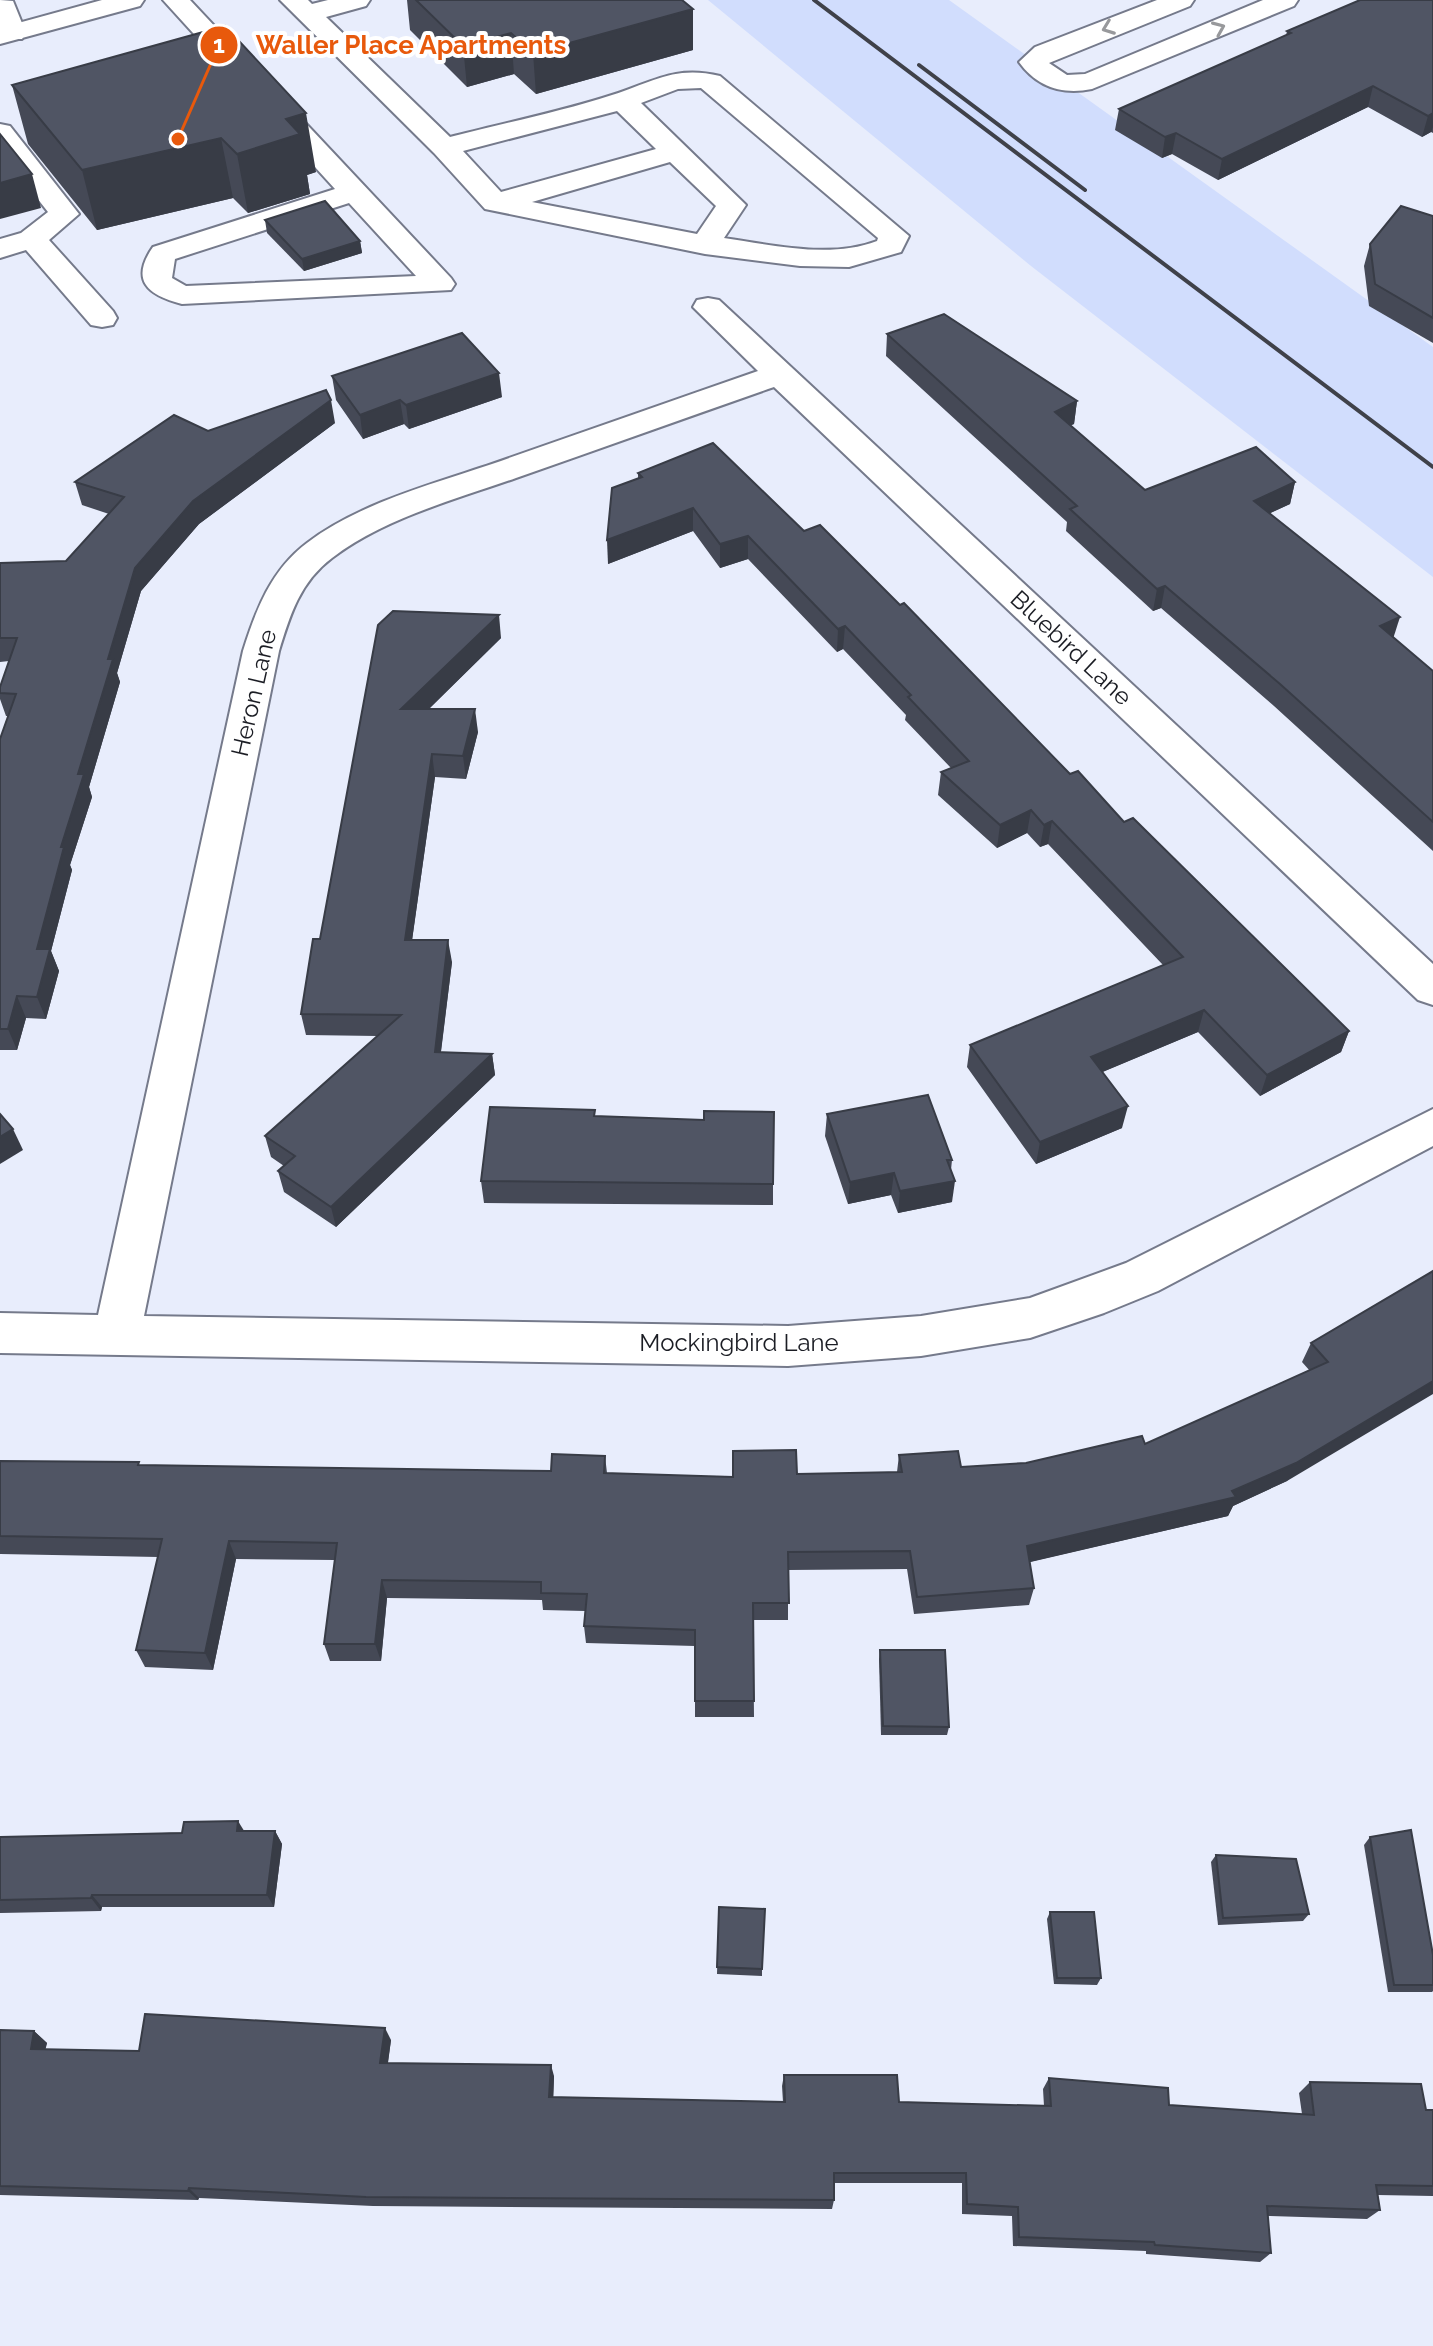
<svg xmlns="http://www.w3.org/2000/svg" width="1433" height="2346" font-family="Raleway,sans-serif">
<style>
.green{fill:#d1ddfd}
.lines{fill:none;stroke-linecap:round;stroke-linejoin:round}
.minor-casing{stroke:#757a8b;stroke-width:4}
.major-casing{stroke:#757a8b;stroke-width:4}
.minor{fill:#fff;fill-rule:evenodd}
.major{fill:#fff;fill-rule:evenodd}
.rail{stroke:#3f4149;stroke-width:4}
.wall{fill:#454956}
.shaded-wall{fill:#383c46}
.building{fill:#505564;stroke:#383c46;stroke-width:2}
.oneway{stroke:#98999c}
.labels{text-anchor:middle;stroke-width:8;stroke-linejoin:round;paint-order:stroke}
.street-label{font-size:24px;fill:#1b1d24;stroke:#fff}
.leader{fill:none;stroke:#e8590c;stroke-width:3}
.callout-dot{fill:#e8590c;stroke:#fff;stroke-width:3}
.mark-label{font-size:24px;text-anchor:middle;font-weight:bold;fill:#fff}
.callout-label{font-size:26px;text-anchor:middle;font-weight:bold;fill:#e8590c;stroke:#fff;stroke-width:8;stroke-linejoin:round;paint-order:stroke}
</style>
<rect width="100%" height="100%" fill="#e8edfc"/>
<path class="green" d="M708 0H949L1433 347V577L1031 266Z"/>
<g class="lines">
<g class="minor-casing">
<g id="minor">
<path d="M0 0 13 1 26 33 22 39H4L0 33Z"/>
<path d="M163 0H190L451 278 455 284 451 290 182 304C147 295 130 280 153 247L335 189ZM349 203 416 276 186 286 172 278 175 259Z"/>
<path d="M280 0H308L312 4 328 0H370L366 6 326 17 450 137C504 123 560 112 612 95 653 82 675 65 720 76L909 236 901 252 849 267 800 266 705 254 485 209 434 153ZM701 88 878 238 877 241C830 259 773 245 724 238L746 205 641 103 678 89ZM617 111 656 149 501 192 463 151ZM670 162 716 206 697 234 532 202Z"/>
<path d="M1157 0H1194L1190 6 1049 63 1067 75 1085 74 1263 0H1298L1294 6 1092 89C1062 95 1037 87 1019 62L1035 47Z"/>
<path d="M0 124 10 126 79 214 49 240 113 311 117 318 113 325 102 327 91 325 26 250 0 258V239L21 233 48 212 0 151Z"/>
<path d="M708 298 719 300 1433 964V1005L1418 1000 774 387C688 417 602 448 516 478 454 500 384 518 332 558 300 582 290 615 279 651L144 1316 788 1326 921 1316 1030 1298 1126 1263 1433 1109V1146L1158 1291 1104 1313 1030 1338 921 1356 788 1366 0 1353V1313L98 1315 243 651C256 610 271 570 307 543 358 504 432 484 492 464 580 433 669 402 758 371L693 307 697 300Z"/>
</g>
</g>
<g class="major-casing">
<path id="major" d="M102 0H144L140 6 0 44V28Z"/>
</g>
<use href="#minor" class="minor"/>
<use href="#major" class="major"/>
<g class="rail">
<path d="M814 0 1433 467"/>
<path d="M919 65 1085 190"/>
</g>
</g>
<g class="wall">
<path d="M407 0H682L693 9V50L536 94 514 74 467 87 410 30Z"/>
<path d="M1433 0V133L1431 132 1422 137 1368 107 1218 180 1172 154 1162 158 1115 130 1119 109 1286 36 1287 31Z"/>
<path d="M225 26 316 172 307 175 310 194 248 213 233 198 97 230 28 144 12 85Z"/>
<path d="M1433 216V343L1369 306 1364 266 1370 244Z"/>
<path d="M265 220 360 241 362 253 304 271 267 233Z"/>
<path d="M887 334 1077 401 1074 424 1070 425 1145 490 1295 482 1290 504 1270 513 1393 638 1433 671V851L1274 706 1161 608 1153 611 1066 531 1067 522 886 356Z"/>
<path d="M332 376 502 397 409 429 404 424 363 439 336 400Z"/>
<path d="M335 423 199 524 141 591 117 673 120 682 89 787 92 797 70 865 72 870 51 951 59 971 46 1019 26 1018 17 1050H0V739L8 716H6L0 699V687L9 661 0 662V563L66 561 109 514 82 505 75 482 208 431Z"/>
<path d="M638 473 804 531 1070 774 1124 822 1349 1031 1341 1052 1260 1096 1198 1032 1102 1072 1122 1128 1036 1164 967 1067 970 1045 1163 965 1048 844 1040 847 1027 833 997 848 938 795 941 772 951 768 905 720 906 715 843 649 837 652 748 559 720 568 693 531 608 564 638 478Z"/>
<path d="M378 625 501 638 429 709 478 732 466 779 435 777 412 940 452 962 441 1052 492 1054 495 1075 336 1227 284 1192 278 1171 284 1166 271 1157 265 1136 377 1036 306 1035 301 1014 320 939Z"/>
<path d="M595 1110V1117L704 1120 773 1184V1205L484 1203 481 1181Z"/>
<path d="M827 1114 952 1160 951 1170 952 1202 898 1213 891 1195 848 1204 825 1136Z"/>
<path d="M1433 1271 1287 1481 1233 1506 1228 1516 1029 1562 1034 1588 1029 1605 914 1614 907 1569 788 1570V1620H753L754 1717H695V1646L586 1643 584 1626 585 1611 543 1610 542 1600 387 1598 381 1661H330L324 1644 335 1560 236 1559 213 1670 145 1667 136 1650 158 1557 0 1554V1461L141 1465 551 1471 605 1456 607 1473 733 1477 897 1472 899 1455 961 1467 1026 1463 1145 1444 1310 1371 1302 1362 1311 1343Z"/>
<path d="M880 1650 949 1727 947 1735H881L879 1659Z"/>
<path d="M244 1831H275L282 1844 274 1907H102L101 1911 0 1913V1837Z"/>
<path d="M1370 1837 1433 1955V1991L1432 1992H1388L1364 1845Z"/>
<path d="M1216 1855 1309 1914 1303 1921 1218 1925 1211 1862Z"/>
<path d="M719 1907 762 1969V1976L717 1974Z"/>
<path d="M1050 1912 1101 1978 1097 1985 1054 1984 1047 1919Z"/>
<path d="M0 2030 34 2031 47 2043 45 2049 139 2051 391 2040 388 2063 554 2076 553 2097 783 2102 782 2086 784 2075 899 2102 1044 2106 1043 2089 1049 2078 1169 2105 1302 2114 1299 2093 1310 2082 1426 2110H1433V2196L1378 2195 1380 2210 1367 2219 1268 2216 1271 2253 1260 2262 1146 2254V2251L1013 2246 1012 2216 962 2214V2183H834V2200L832 2209 373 2206 199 2198 198 2200 0 2195Z"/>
</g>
<g class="shaded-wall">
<path d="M693 9V50L536 94 533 53Z"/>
<path d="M511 33 514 74 467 87 463 46Z"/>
<path d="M1373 86 1368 107 1218 180 1222 159Z"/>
<path d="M306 113 316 172 307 175 310 194 248 213 237 154 286 119Z"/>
<path d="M1433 113V127L1431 132 1422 137 1428 116Z"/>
<path d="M1176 133 1172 154 1162 158 1165 137Z"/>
<path d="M221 138 233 198 97 230 82 170Z"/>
<path d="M32 174 41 208 0 219V183Z"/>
<path d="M360 241 362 253 304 271 302 259Z"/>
<path d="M499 373 502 397 409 429 406 405Z"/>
<path d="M331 400 335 423 199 524 141 591 117 673 120 682 89 787 92 797 70 865 72 870 51 951 59 971 46 1019 37 997V949L78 774 108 659 135 568 193 501Z"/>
<path d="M400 400 404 424 363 439 360 415Z"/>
<path d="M1077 401 1074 424 1052 434 1055 412Z"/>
<path d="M1295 482 1290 504 1249 523 1254 501Z"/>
<path d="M693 508V531L608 564 607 540Z"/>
<path d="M748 536V559L720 568V544Z"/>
<path d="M1165 586 1161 608 1153 611 1157 589Z"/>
<path d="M499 615 501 638 405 732 401 709Z"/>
<path d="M1400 617 1393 639 1380 626Z"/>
<path d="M845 626 843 649 837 652 838 629Z"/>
<path d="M475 709 478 732 466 779 463 756Z"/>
<path d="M432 754 435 777 409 962 405 940Z"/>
<path d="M1031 810 1027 833 997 848 1000 825Z"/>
<path d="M1052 821 1048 844 1040 847 1044 825Z"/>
<path d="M448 940 452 962 438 1074 435 1052Z"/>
<path d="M17 996 26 1018 17 1050 8 1029Z"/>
<path d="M1204 1010 1198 1032 1086 1079 1091 1057Z"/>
<path d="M1349 1031 1341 1052 1260 1096 1267 1075Z"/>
<path d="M492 1054 495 1075 336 1227 331 1207Z"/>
<path d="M1128 1106 1122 1128 1036 1164 1040 1142Z"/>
<path d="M13 1129 23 1150 0 1164V1137Z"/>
<path d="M894 1173 891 1195 848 1204 850 1182Z"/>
<path d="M955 1181 952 1202 898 1213 900 1191Z"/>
<path d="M1433 1381V1394L1287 1481 1233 1506 1228 1516 1022 1564 1027 1546 1232 1491Z"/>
<path d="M229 1541 236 1559 213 1670 205 1653Z"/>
<path d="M382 1580 387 1598 381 1661 375 1644Z"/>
<path d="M238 1821 246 1834 237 1831Z"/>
<path d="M275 1831 282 1844 274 1907 267 1895Z"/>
<path d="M92 1895 102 1907 101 1911 91 1898Z"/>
<path d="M385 2028 391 2040 386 2075 380 2063Z"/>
<path d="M34 2031 47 2043 43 2060 31 2049Z"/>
<path d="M551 2065 554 2076 553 2108 549 2097Z"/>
<path d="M189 2188 199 2198 198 2200 188 2191Z"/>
</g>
<g class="building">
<path d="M416 0H682L693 9 533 53 511 33 463 46Z"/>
<path d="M1360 0H1433V113L1428 116 1373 86 1222 159 1176 133 1165 137 1119 109 1291 33 1287 31Z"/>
<path d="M225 26 306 113 286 119 300 134 237 154 221 138 82 170 12 85Z"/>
<path d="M0 134 32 174 0 183Z"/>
<path d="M325 201 360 241 302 259 265 220Z"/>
<path d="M1401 206 1433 216V318L1375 284 1370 244Z"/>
<path d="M944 314 1077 401 1055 412 1145 490 1256 447 1295 482 1254 501 1400 617 1380 626 1433 671V822L1280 684 1165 586 1157 589 1070 509 1077 506 887 334Z"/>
<path d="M462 333 499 373 406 405 400 400 360 415 332 376Z"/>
<path d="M326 390 331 400 193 501 135 568 108 659H113L78 774H84L61 847H64L37 949H50L37 997 17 996 8 1029H0V739L16 694 0 693V687L17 638H0V563L66 561 124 497 75 482 174 415 208 431Z"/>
<path d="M713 443 804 531 820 525 900 605 904 603 1070 774 1078 771 1124 822 1133 818 1349 1031 1267 1075 1204 1010 1091 1057 1128 1106 1040 1142 970 1045 1183 957 1052 821 1044 825 1031 810 1000 825 941 772 969 761 908 697 911 695 845 626 838 629 748 536 720 544 693 508 607 540 612 488 642 477 638 473Z"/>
<path d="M393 611 499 615 401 709H475L463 756 432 754 405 940H448L435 1052 492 1054 331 1207 278 1171 295 1156 265 1136 401 1015 301 1014 313 939H320L378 625Z"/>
<path d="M928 1095 952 1160H947L955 1181 900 1191 894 1173 850 1182 827 1114Z"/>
<path d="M490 1107 595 1110 594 1116 704 1120V1111L774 1112 773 1184 481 1181Z"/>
<path d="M0 1114 13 1129 0 1137Z"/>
<path d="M1433 1271V1381L1296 1463 1232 1491 1236 1497 1027 1546 1034 1588 917 1597 910 1551 788 1552 789 1603H753L754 1701H695V1630L584 1626 587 1594 541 1593V1582L382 1580 375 1644H324L337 1543 229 1541 205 1653 136 1650 162 1539 0 1536V1461L139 1462 138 1465 551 1471 552 1454 605 1456 604 1473 733 1477V1451L796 1450 797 1474 902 1472 899 1455 958 1451 961 1467 1026 1463 1142 1436 1145 1444 1328 1362 1311 1343Z"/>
<path d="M880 1650H945L949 1727 883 1726Z"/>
<path d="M238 1821 237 1831H275L267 1895H92L91 1898 0 1900V1837L182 1833 184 1822Z"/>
<path d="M1411 1830 1433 1955V1985H1394L1370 1837Z"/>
<path d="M1216 1855 1296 1859 1309 1914 1223 1918Z"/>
<path d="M719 1907 765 1909 762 1969 717 1967Z"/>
<path d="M1050 1912H1094L1101 1978H1057Z"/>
<path d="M145 2014 385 2028 380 2063 551 2065 549 2097 785 2102 784 2075H897L899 2102 1051 2106 1049 2078 1168 2088 1169 2105 1314 2115 1310 2082 1421 2084 1426 2110H1433V2186L1376 2185 1380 2210 1267 2206 1271 2253 1155 2245 1154 2242 1019 2237 1018 2207 967 2204 966 2173H834V2200L366 2197 189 2188 188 2191 0 2186V2030L34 2031 31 2049 139 2051Z"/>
</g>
<defs><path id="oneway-chevron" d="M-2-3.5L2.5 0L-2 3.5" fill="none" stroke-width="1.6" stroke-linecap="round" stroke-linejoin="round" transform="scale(2)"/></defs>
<g class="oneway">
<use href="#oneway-chevron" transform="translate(1108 28) rotate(159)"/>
<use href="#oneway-chevron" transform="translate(1219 28) rotate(-23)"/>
</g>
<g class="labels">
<g class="street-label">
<text transform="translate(1071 648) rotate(43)" y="8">Bluebird Lane</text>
<text transform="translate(254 693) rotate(-77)" y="8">Heron Lane</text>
<text x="739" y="1351">Mockingbird Lane</text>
</g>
</g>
<path class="leader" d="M178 139L219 45"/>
<g class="callout-dot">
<circle cx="178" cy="139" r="8"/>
<circle cx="219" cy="45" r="20"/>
</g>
<g class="mark-label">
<text x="219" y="53">1</text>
</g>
<g class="callout-label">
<text x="411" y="54">Waller Place Apartments</text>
</g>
</svg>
